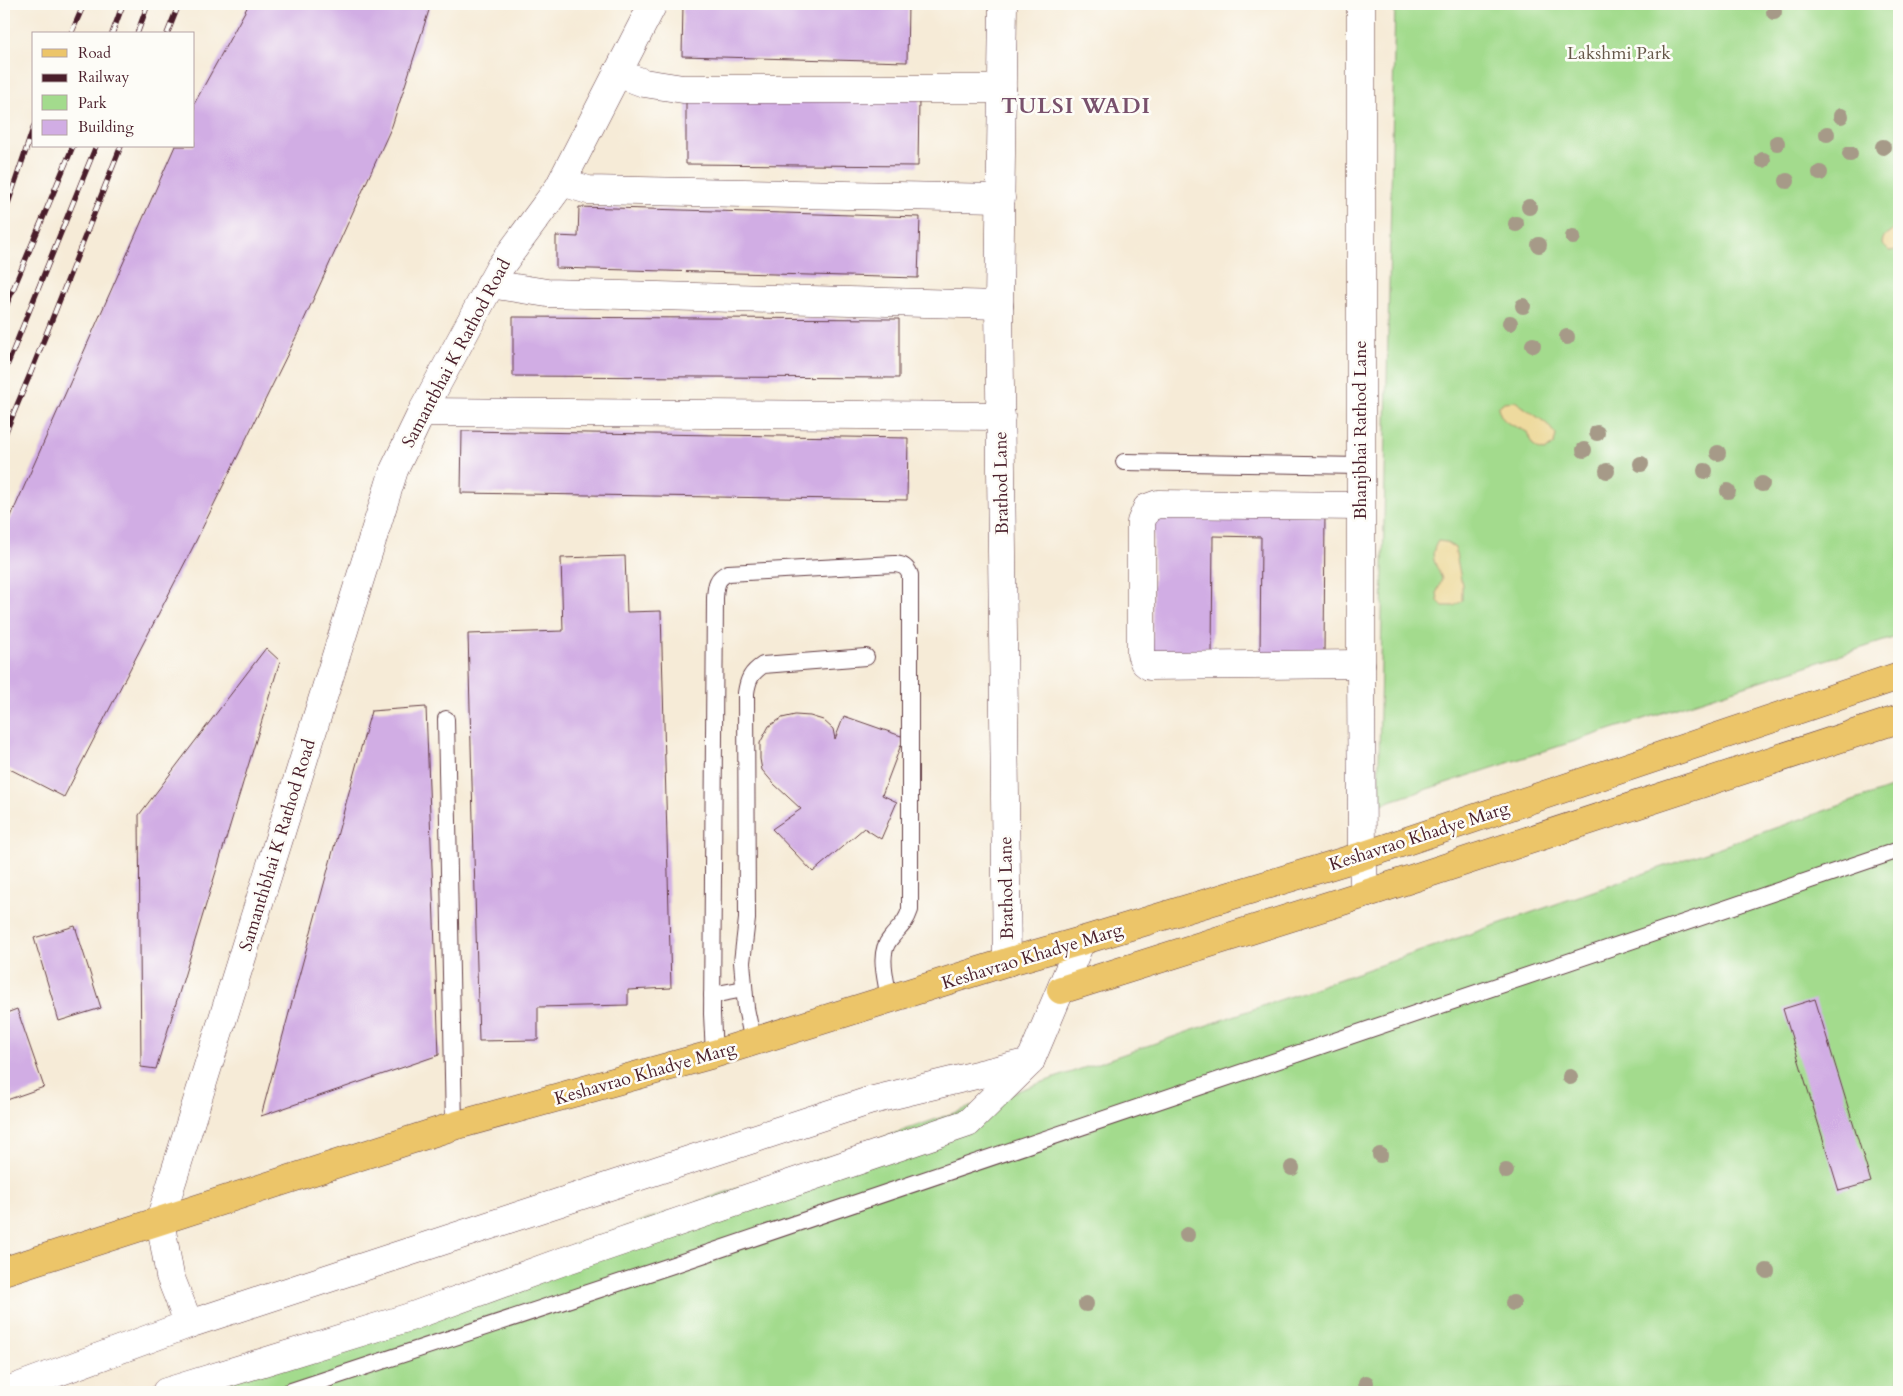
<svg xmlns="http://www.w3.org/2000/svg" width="1903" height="1396" font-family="Cardo,serif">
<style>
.green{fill:#a3db8d;stroke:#767d5c}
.sand{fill:#eeda9e;stroke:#9c7c64}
.building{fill:#d1ade4}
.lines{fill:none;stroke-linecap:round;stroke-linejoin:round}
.service-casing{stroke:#643e45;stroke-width:18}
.minor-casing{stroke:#643e45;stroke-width:29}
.primary-casing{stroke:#643e45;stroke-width:29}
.service{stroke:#fff;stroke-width:16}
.minor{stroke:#fff;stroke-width:28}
.primary{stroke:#ecc569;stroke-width:28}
.rail-casing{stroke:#4a1f2b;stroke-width:5.5}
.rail{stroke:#fdfcf7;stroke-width:4;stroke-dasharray:11;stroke-linecap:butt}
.tree{fill:#a69a88}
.labels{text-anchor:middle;stroke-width:5;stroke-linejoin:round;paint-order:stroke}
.park-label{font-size:18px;fill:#655748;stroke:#fdfcf7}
.street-label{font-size:18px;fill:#4a1f2b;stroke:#fdfcf7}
.district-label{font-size:22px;font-weight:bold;letter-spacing:1px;fill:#79516c;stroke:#fdfcf7}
</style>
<rect width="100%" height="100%" fill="#fdfcf7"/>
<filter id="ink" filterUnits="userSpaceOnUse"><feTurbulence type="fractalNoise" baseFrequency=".02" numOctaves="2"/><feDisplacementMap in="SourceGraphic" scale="10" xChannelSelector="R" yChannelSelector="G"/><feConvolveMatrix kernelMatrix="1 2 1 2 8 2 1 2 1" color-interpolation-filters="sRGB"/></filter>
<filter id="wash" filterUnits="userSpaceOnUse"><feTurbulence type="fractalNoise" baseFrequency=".0096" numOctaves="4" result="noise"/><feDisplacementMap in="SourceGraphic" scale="20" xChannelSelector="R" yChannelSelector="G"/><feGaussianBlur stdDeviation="1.12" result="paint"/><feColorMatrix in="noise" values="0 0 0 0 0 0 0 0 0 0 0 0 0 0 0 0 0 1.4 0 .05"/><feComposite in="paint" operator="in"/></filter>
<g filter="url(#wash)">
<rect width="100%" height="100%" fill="#f6ebd7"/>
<g class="green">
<path d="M1395 4H1899V636L1378 805Z"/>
<path d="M1899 785V1392H150Z"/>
</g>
<g class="sand">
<path d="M1899 221V248L1897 250 1889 251 1882 244C1883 236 1885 235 1891 231 1894 229 1896 224 1899 221Z"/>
<path d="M1515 401 1546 423 1556 435 1554 444 1545 451C1533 450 1531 442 1527 432 1512 424 1502 425 1498 407L1504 402Z"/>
<path d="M1438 541 1446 542 1455 548 1462 585V601L1454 606H1443L1438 601 1437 592 1442 579C1436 563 1428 557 1438 541Z"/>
</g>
<g id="blocks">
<g class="building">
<path d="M249 4H431L392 126 298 333 193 547 64 797 4 766V532L175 146H194V104Z"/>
<path d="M683 4H908L907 62 682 56Z"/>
<path d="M686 97 919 99 918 166 686 164Z"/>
<path d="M579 207 920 217 918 278 556 268V236L578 237Z"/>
<path d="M513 317 899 319V378L513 376Z"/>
<path d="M462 431 908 438 907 500 461 493Z"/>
<path d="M1154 508 1325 509 1324 657 1260 656 1261 537 1213 536 1212 656 1152 655Z"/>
<path d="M625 556 627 612 661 611 671 988 628 990V1005L538 1007V1040L479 1041 468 634 563 631 561 558Z"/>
<path d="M266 648 280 661 156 1069 141 1067 139 815Z"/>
<path d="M426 707 439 1055 261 1116 371 711Z"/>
<path d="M795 715 810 716 823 720 833 729 835 739 844 716 904 737 882 795 897 802 881 839 864 828 813 872 772 829 801 809 774 784 762 770 760 759V743L769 726 782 718Z"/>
<path d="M75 926 101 1008 59 1021 34 938Z"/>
<path d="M1815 999 1871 1182 1839 1191 1783 1009Z"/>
<path d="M17 1009 44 1087 4 1101V1014Z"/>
</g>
</g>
</g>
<g filter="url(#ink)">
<use href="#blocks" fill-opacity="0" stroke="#643e45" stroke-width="1"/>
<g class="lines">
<g class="service-casing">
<g id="service">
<path d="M1124 462 1360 466"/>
<path d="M446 719 454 1126"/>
<path d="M712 995 744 989"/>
<path d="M753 1042 746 1008 742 962 747 919 746 693C748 679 751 673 763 665L866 657"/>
<path d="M714 1054 712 1014 715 598C716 586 716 578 728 573L895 564C903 565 907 567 910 575V910C905 925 899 927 890 939 877 954 887 982 889 1000"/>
<path d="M288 1392 667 1267 1899 850"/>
</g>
</g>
<g class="minor-casing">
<g id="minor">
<path d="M1003 4 999 305 1007 962"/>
<path d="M1361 4V664L1362 856 1365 894"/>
<path d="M617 73 644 83 683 89H1002"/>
<path d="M562 182 588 190 1001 198"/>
<path d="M490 284 547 293 999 305"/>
<path d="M422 412 1001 416"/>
<path d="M1360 506 1158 504 1147 508 1141 522V654L1144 662 1149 666 1361 664"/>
<path d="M189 1324 170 1276 160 1220 394 470 422 412 500 267 559 187 653 4"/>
<path d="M4 1392 189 1324 869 1101 1030 1062"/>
<path d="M166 1392 410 1317 561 1262 968 1123 1030 1062 1081 941"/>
</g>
</g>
<g class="primary-casing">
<g id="primary">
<path d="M1061 990 1365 894 1899 719"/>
<path d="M4 1271 454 1126 714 1054 1007 962 1081 941 1362 856 1899 676"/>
</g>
</g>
<use href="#service" class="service"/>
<use href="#minor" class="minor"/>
<use href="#primary" class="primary"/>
<g class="rail-casing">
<g id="rail">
<path d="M71 34 84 4"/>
<path d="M112 34 123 4"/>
<path d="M137 34 148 4"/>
<path d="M167 34 179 4"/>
<path d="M4 215 34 126"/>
<path d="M4 311 73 146"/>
<path d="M4 373 96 146"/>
<path d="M4 436 31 372 121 146"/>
</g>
</g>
<use href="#rail" class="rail"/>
</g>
<g class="tree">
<circle cx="1774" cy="12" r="8"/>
<circle cx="1841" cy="116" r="8"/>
<circle cx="1827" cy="134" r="8"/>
<circle cx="1777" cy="143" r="8"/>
<circle cx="1883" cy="147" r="8"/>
<circle cx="1850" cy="154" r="8"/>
<circle cx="1763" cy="160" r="8"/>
<circle cx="1820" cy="173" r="8"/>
<circle cx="1787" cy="181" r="8"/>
<circle cx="1529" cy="207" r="8"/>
<circle cx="1516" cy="224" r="8"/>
<circle cx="1573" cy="237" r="8"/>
<circle cx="1539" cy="245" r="8"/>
<circle cx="1523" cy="306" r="8"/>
<circle cx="1510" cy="323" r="8"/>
<circle cx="1567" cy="337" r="8"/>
<circle cx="1533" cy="345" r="8"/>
<circle cx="1597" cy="433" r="8"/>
<circle cx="1584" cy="450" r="8"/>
<circle cx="1718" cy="453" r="8"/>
<circle cx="1641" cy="464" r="8"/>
<circle cx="1607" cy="471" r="8"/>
<circle cx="1705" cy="471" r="8"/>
<circle cx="1762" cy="484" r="8"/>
<circle cx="1728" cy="491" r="8"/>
<circle cx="1570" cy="1077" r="8"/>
<circle cx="1380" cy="1155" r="8"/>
<circle cx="1292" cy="1168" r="8"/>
<circle cx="1506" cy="1171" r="8"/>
<circle cx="1187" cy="1235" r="8"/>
<circle cx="1767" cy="1271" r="8"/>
<circle cx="1513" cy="1303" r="8"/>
<circle cx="1086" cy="1304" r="8"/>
<circle cx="1366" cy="1383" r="8"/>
</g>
</g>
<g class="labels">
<g class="park-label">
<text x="1619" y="59">Lakshmi Park</text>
</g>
<g class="street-label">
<text transform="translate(456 353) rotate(-62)" y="6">Samantbhai K Rathod Road</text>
<text transform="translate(1360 430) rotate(-90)" y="6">Bhanjbhai Rathod Lane</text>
<text transform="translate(1001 483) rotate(-91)" y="6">Brathod Lane</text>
<text transform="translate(1419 836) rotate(-18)" y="6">Keshavrao Khadye Marg</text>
<text transform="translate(277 845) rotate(-73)" y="6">Samanthbhai K Rathod Road</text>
<text transform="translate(1006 888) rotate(-91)" y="6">Brathod Lane</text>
<text transform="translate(1032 956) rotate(-17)" y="6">Keshavrao Khadye Marg</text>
<text transform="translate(645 1073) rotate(-16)" y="6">Keshavrao Khadye Marg</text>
</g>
<g class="district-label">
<text x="1076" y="113">TULSI WADI</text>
</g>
</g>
<rect width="1903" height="1396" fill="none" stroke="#fdfcf7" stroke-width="20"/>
<rect x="32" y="32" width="162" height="115" fill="#fdfcf7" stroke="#b5a4a5"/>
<rect x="42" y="49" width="25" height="8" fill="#ecc569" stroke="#b5a4a5"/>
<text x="78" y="58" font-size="15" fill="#4a1f2b">Road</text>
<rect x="42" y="74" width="25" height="8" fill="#4a1f2b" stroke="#b5a4a5"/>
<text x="78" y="82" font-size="15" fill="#4a1f2b">Railway</text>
<rect x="42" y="95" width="25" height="15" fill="#a3db8d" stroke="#b5a4a5"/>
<text x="78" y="108" font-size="15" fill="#4a1f2b">Park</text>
<rect x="42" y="120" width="25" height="15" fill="#d1ade4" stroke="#b5a4a5"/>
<text x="78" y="132" font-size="15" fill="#4a1f2b">Building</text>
</svg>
